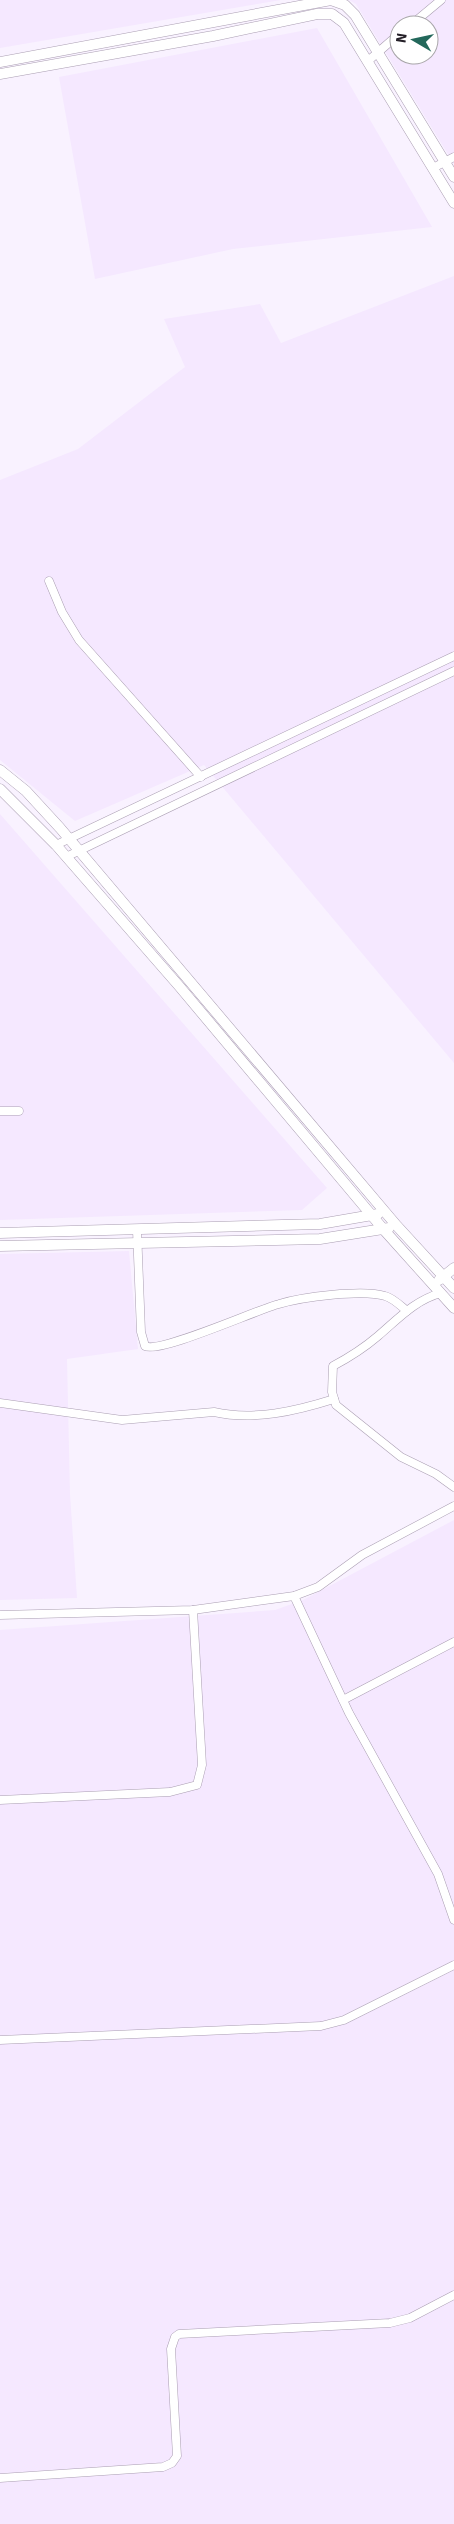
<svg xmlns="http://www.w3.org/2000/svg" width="454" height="2524" font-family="Signika,sans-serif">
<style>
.built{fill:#f5e8ff;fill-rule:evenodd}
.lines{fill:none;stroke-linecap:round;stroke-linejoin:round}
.minor-casing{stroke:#aa9eb2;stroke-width:9}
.tertiary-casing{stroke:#aa9eb2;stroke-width:11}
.minor{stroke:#fff;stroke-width:8}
.tertiary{stroke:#fff;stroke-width:10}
</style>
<rect width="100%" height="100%" fill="#f9f2ff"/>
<g class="built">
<path d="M0 0H281L0 48Z"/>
<path d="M349 0H454V164L356 4ZM399 25H429V55H399Z"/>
<path d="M317 28 432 227 233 249 95 279 59 77Z"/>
<path d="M454 276V1063L204 765 75 821 0 760V480L78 449 185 367 164 319 260 304 281 343Z"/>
<path d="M0 814 327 1188 302 1210 0 1220Z"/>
<path d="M129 1251 138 1349 67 1359 70 1494 77 1598 0 1600V1254Z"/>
<path d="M454 1520V2524H0V1630L275 1610 303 1600Z"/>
</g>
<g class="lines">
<g class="minor-casing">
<g id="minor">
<path d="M411 25 441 0"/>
<path d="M368 61 399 34"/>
<path d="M433 168 454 157"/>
<path d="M49 581 62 612 79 640 201 777"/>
<path d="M56 845 454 656"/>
<path d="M66 857 454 671"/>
<path d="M0 1111H19"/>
<path d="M137 1230 141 1332 145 1346C159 1354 256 1310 279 1304 302 1297 363 1289 385 1296 393 1298 401 1306 407 1311"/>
<path d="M441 1293C415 1300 398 1319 378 1336 364 1348 350 1357 333 1366L332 1392 336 1405 401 1457 436 1474 454 1487"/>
<path d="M0 1403 122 1420 214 1412C254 1421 296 1411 334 1399"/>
<path d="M294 1596 349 1713 438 1874 454 1920"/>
<path d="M0 1615 193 1610 294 1596 318 1587 362 1555 454 1506"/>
<path d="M343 1700 454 1642"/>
<path d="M0 1800 170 1792 197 1785 202 1765 193 1610"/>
<path d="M0 2040 321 2026 344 2020 454 1965"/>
<path d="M0 2478 163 2467 172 2463 177 2456 171 2349 175 2337 179 2334 390 2323 410 2318 454 2295"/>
</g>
</g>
<g class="tertiary-casing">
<g id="tertiary">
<path d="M331 0 345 5 355 15 454 177"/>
<path d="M0 62 331 0"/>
<path d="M0 74 213 36 317 14H332L344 23 454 203"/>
<path d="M0 770 26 791 60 828 397 1226 454 1288"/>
<path d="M0 789 56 845 179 986 384 1230 454 1308"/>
<path d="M0 1233 320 1224 378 1214"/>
<path d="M0 1246 320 1239 389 1228"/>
<path d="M439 1280 454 1268"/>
</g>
</g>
<use href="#minor" class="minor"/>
<use href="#tertiary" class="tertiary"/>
</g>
<g transform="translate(414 40) rotate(279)"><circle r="24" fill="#ffffff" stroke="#a8a6a9"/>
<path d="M0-4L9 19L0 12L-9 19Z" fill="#23685b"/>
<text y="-8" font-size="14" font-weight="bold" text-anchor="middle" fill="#252028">N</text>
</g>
</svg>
